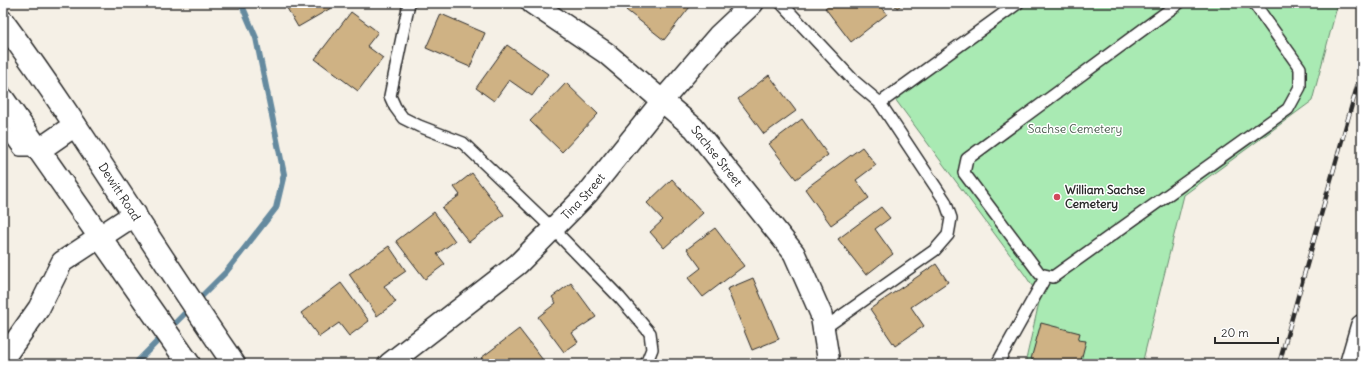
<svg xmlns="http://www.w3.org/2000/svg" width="1365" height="367" font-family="Delius,sans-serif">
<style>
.green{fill:#a9eab3;stroke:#6a8a6f}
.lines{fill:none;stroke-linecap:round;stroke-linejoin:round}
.stream{stroke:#658a9f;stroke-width:6}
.building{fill:#cfb284;stroke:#2b2b2b}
.service-casing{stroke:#2b2b2b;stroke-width:14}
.minor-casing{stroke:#2b2b2b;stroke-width:24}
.secondary-casing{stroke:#2b2b2b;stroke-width:25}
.primary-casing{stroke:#2b2b2b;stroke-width:25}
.service{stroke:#fff;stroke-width:11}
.minor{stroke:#fff;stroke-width:21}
.secondary{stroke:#fff;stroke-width:22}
.primary{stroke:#fff;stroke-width:22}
.rail-casing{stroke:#2b2b2b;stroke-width:4.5}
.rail{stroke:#fff;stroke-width:3;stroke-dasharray:9;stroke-linecap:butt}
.poi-dot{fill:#d1495b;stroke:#fff;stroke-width:1.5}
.labels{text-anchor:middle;stroke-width:3;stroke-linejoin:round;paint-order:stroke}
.park-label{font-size:12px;fill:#4a5b4d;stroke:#fff}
.street-label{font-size:12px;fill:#2b2b2b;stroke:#fff}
.poi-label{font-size:12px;font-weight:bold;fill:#2b2b2b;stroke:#fff;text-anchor:start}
</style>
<rect width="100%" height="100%" fill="#f5f0e6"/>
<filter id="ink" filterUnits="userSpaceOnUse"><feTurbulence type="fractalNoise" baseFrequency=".025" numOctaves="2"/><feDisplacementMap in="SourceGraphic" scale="8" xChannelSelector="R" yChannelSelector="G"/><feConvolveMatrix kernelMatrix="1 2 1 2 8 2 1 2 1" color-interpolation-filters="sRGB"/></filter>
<g filter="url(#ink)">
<path class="green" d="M1027 3H1338L1312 101 1184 195 1142 364H1025L1040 298 1025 275 895 99Z"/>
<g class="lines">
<g class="stream">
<path d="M197 301 226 272 276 208 284 174 256 38 241 3"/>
<path d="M135 364 190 308"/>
</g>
</g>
<g class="building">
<path d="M284 3H337L338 4 298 27Z"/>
<path d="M632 3H693L664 40 626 10Z"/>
<path d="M832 3H879L887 14 851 42 825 8Z"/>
<path d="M893 3H904L897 8Z"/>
<path d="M351 12 378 32 367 46 383 58 358 91 315 59Z"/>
<path d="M441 14 485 33 470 67 426 48Z"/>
<path d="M507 45 548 74 532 96 509 80 494 101 476 88Z"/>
<path d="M769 75 796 111 764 134 738 99Z"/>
<path d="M566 83 598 114 562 152 530 121Z"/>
<path d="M802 119 828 155 796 179 769 144Z"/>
<path d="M862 147 876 165 856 180 869 198 831 225 805 189Z"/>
<path d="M472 173 504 215 469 242 442 208 460 195 454 187Z"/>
<path d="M672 179 703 213 664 248 650 232 663 220 647 203Z"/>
<path d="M881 207 890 218 875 229 893 254 866 275 838 239Z"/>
<path d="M434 212 455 241 437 254 445 264 425 279 396 241Z"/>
<path d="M715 228 744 266 703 297 688 278 701 268 687 249Z"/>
<path d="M389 246 406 271 384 286 396 302 377 316 349 274Z"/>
<path d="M936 264 948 282 911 307 924 326 895 346 870 309Z"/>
<path d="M753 278 779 339 752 350 727 289Z"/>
<path d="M341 283 369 321 349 336 339 323 319 337 301 313Z"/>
<path d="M571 283 596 317 572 333 578 342 564 352 538 317 556 303 552 297Z"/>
<path d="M1041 323 1080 333 1078 340 1086 341 1080 364H1050L1031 359Z"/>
<path d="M519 329 546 364H486L481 358Z"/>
</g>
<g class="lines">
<g class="service-casing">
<g id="service">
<path d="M409 3 390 96 395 107 403 118 419 126 463 143 553 229 620 298 650 333 652 349 646 364"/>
<path d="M781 3 854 81 880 103 1018 3"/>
<path d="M1179 3 967 159 964 173 1040 274 1053 277 1288 109 1300 87V68L1254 3"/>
<path d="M3 127 20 150H39"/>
<path d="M823 329 935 250 948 235 951 218 945 201 880 103"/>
<path d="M997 364 1046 276"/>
</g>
</g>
<g class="minor-casing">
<g id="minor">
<path id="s1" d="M532 3 606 53 694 128 794 253 821 314 828 357 827 364"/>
<path d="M3 359 39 308 62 262 100 237"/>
<path id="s2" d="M389 364 518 264 588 193 662 101 718 36 753 3"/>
</g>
</g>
<g class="secondary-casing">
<g id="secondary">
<path id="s3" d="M3 22C85 133 155 251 234 364"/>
<path d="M3 99 189 364"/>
<path d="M39 150 75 125"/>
<path d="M100 237 135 214"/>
</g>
</g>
<g class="primary-casing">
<path id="primary" d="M1351 364 1362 326"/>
</g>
<use href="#service" class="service"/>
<use href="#minor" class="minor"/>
<use href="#secondary" class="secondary"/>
<use href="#primary" class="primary"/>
<g class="rail-casing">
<path id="rail" d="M1279 364 1362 69"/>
</g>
<use href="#rail" class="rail"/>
</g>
</g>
<circle class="poi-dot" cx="1057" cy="197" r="4"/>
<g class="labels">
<g class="park-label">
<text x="1075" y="133">Sachse Cemetery</text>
</g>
<g class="street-label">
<text dy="4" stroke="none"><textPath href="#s1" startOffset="241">Sachse Street</textPath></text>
<text dy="4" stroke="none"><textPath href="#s3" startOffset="206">Dewitt Road</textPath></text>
<text dy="4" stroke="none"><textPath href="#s2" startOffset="257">Tina Street</textPath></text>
</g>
<g class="poi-label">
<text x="1065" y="194">William Sachse<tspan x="1065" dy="14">Cemetery</tspan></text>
</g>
</g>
<rect width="1365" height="367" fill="none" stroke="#fff" stroke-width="16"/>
<rect x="8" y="8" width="1349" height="351" fill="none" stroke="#2b2b2b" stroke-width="1.5" filter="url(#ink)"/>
<path d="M1215 337v6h63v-6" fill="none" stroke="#2b2b2b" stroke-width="2"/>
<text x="1221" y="337" font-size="12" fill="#2b2b2b" stroke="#ffffff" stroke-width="3" paint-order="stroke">20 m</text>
</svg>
